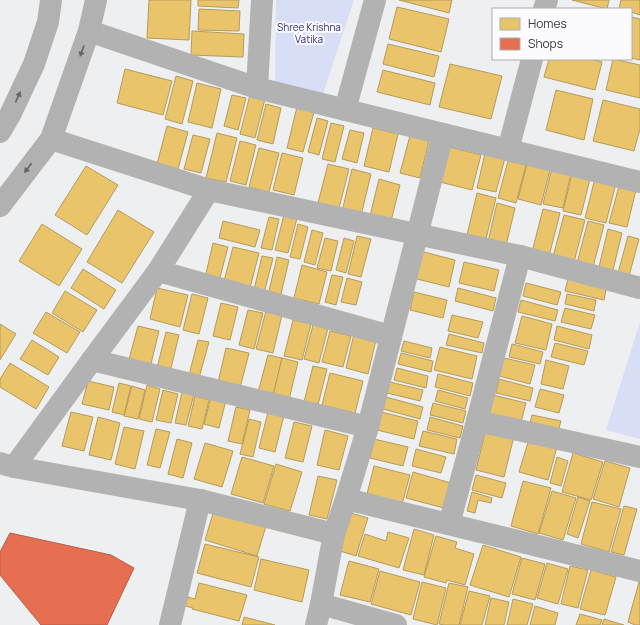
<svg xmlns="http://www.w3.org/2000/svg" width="640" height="625" font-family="Manrope,sans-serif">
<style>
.green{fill:#d9def7}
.homes{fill:#e9c46a;stroke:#b59b5c}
.shops{fill:#e76f51;stroke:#b35f4b}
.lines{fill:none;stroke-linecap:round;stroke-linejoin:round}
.minor{stroke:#b2b2b2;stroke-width:22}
.secondary{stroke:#b1b1b1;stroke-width:22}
.oneway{fill:#646465}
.labels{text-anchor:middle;stroke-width:4;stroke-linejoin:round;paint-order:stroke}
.park-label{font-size:10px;fill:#2d2e79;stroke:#fbfbff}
</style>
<rect width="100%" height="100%" fill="#eeeff0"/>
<g class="green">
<path d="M276 0H354L322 97 275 87Z"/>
<path d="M640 322V439L606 430Z"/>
</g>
<g class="homes">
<path d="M149 0H191L189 40 147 38Z"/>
<path d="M198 0H239L238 8 198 6Z"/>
<path d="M399 0H452L449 13Z"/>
<path d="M572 0H609L607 9Z"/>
<path d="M621 0H640V15L631 12V9H619Z"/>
<path d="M397 7 449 19 441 52 389 39Z"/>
<path d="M199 9 240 11 239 31 198 30Z"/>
<path d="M631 17 640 19V60L631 58Z"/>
<path d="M192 31 244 34 243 57 191 55Z"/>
<path d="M388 44 439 56 434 77 383 64Z"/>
<path d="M549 59H590L602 62 595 90 544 77Z"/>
<path d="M613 59 640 65V98L606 90Z"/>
<path d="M450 64 502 76 491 119 439 107Z"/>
<path d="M125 69 172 81 163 115 117 103Z"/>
<path d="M383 70 435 83 430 105 377 92Z"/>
<path d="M176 76 193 81 182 124 165 119Z"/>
<path d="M197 83 221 89 212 128 188 122Z"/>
<path d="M556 90 593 99 584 140 546 130Z"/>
<path d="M232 95 246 98 238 130 224 126Z"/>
<path d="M250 95 265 99 255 138 240 134Z"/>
<path d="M603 100 640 109V129L634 151 593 141Z"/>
<path d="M266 104 281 108 273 144 257 140Z"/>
<path d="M297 107 314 112 303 152 287 148Z"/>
<path d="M317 118 328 121 319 155 308 152Z"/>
<path d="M331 123 344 126 335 162 322 159Z"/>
<path d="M167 126 188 132 178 169 157 164Z"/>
<path d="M373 128 398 134 389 172 364 166Z"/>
<path d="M350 130 364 133 357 163 342 159Z"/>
<path d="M411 132 430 137 420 178 400 173Z"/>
<path d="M217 133 237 138 226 182 206 178Z"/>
<path d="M193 135 210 139 201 173 184 169Z"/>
<path d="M240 141 256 145 246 185 230 181Z"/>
<path d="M449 147 481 155 472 190 440 182Z"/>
<path d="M259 148 279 153 269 192 249 187Z"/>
<path d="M282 153 303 158 294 195 273 190Z"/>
<path d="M485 153 505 158 496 192 477 188Z"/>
<path d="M508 161 526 165 516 203 498 198Z"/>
<path d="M328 164 349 169 339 208 318 203Z"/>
<path d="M527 164 550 170 541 205 518 199Z"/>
<path d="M86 166 118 185 87 235 55 215Z"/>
<path d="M552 168 571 173 563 208 543 204Z"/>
<path d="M352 169 371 174 360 220 341 216Z"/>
<path d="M573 170 591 175 581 215 563 211Z"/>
<path d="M595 178 616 183 606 223 585 218Z"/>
<path d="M379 179 400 185 390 225 369 220Z"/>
<path d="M619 186 636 190 627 227 609 223Z"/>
<path d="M477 193 496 198 486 239 467 235Z"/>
<path d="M497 203 515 208 505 250 487 246Z"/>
<path d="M543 209 560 213 549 256 532 252Z"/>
<path d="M118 210 154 232 122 283 87 262Z"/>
<path d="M284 215 297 218 288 253 275 250Z"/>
<path d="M564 215 585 220 574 262 553 257Z"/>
<path d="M269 217 279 219 272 250 261 248Z"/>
<path d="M223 221 260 230 255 247 219 238Z"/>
<path d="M588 221 604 225 593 267 577 263Z"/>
<path d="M42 224 82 249 59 286 19 261Z"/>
<path d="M298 224 308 227 300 259 290 257Z"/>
<path d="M608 229 622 233 612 274 598 271Z"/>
<path d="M312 230 323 233 315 265 304 262Z"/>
<path d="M357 236 371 239 361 277 348 274Z"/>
<path d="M628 236 639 239 629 276 618 273Z"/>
<path d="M325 238 338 241 331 271 317 268Z"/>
<path d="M344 238 354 241 346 273 336 270Z"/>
<path d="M213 243 228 247 219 281 205 278Z"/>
<path d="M233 247 259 253 250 288 224 281Z"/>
<path d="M420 251 455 260 449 287 413 278Z"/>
<path d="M262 256 273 258 263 297 253 294Z"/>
<path d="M277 257 289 260 280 298 268 295Z"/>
<path d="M464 262 499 270 494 291 459 283Z"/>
<path d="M302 265 327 272 319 304 294 298Z"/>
<path d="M83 269 116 290 104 309 71 288Z"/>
<path d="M332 275 343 277 336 305 325 302Z"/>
<path d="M569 275 607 285 604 300 565 291Z"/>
<path d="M347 278 362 282 356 305 341 302Z"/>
<path d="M526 283 561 292 557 305 523 296Z"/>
<path d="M157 288 188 295 180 327 150 319Z"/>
<path d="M458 288 496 298 493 311 455 301Z"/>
<path d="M65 291 97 310 83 332 52 313Z"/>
<path d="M414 292 447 300 443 318 410 310Z"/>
<path d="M192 294 208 298 199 334 183 330Z"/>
<path d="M567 294 596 300 594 311 565 304Z"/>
<path d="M521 300 558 310 555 321 518 312Z"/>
<path d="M221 303 238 307 230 340 213 336Z"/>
<path d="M565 308 595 315 591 329 561 322Z"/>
<path d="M248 310 263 313 254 349 239 345Z"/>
<path d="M266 311 282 315 273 353 256 349Z"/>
<path d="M46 312 80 332 67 353 33 333Z"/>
<path d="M452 315 483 322 478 338 448 331Z"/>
<path d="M522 316 552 324 546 350 515 343Z"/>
<path d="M293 320 311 324 302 360 284 356Z"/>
<path d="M0 324 16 334 0 360Z"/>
<path d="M313 325 328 328 319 363 304 359Z"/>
<path d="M138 326 159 331 150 368 128 363Z"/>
<path d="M557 326 592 335 589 349 554 340Z"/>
<path d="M330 331 351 336 343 367 322 362Z"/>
<path d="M166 332 179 335 170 372 157 368Z"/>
<path d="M354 334 376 340 368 374 346 368Z"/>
<path d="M449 334 484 343 482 353 446 345Z"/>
<path d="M32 340 59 357 48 375 20 359Z"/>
<path d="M198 340 209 342 199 378 189 375Z"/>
<path d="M404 341 432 348 430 358 401 351Z"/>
<path d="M555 343 588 351 584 365 551 357Z"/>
<path d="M512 344 543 352 540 364 509 357Z"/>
<path d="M440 347 477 356 472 379 434 370Z"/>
<path d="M226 348 249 353 240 388 218 382Z"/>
<path d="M401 353 433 361 431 372 398 364Z"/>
<path d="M268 355 282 358 272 400 257 396Z"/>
<path d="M282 358 298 362 288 404 272 400Z"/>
<path d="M504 358 535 365 530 384 499 376Z"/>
<path d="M546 360 569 366 563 389 541 384Z"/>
<path d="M10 363 49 387 36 409 0 387V379Z"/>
<path d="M313 366 327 369 317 409 303 406Z"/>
<path d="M397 368 428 376 426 388 394 380Z"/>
<path d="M330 373 363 381 355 413 322 405Z"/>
<path d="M438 374 473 383 470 396 435 387Z"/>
<path d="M499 379 533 388 530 401 496 393Z"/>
<path d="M88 381 114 387 109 410 82 404Z"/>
<path d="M390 382 423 390 420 401 387 393Z"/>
<path d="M119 383 131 386 124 415 112 412Z"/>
<path d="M147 385 160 389 152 422 139 419Z"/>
<path d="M132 386 145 390 138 419 124 416Z"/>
<path d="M540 389 564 395 559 413 535 407Z"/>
<path d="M163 390 178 394 171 423 156 420Z"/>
<path d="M438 390 468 398 465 409 435 401Z"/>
<path d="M182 392 194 394 186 425 175 423Z"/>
<path d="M493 395 526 403 521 422 488 414Z"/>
<path d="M195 396 209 400 202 429 188 426Z"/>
<path d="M211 397 226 400 219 428 204 424Z"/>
<path d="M386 397 423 407 420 419 383 409Z"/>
<path d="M433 403 466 411 463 423 430 415Z"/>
<path d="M236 407 250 410 242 444 228 441Z"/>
<path d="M71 412 93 417 84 451 62 446Z"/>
<path d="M268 412 284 415 275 452 259 448Z"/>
<path d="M381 412 418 421 414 439 377 430Z"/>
<path d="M532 415 561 421 557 435 529 428Z"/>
<path d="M98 417 120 423 111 460 89 455Z"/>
<path d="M430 417 463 426 460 438 427 430Z"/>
<path d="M249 419 261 422 253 457 240 454Z"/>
<path d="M294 422 312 426 303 462 285 458Z"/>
<path d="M124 427 144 431 135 469 115 464Z"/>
<path d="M156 429 170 432 160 468 147 465Z"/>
<path d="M486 429 514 436 504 477 476 470Z"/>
<path d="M325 430 348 436 339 470 317 465Z"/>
<path d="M423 431 457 439 454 454 419 446Z"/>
<path d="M177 439 192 443 183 478 168 474Z"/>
<path d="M374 439 408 447 403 466 370 458Z"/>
<path d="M529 439 557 447 548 480 519 472Z"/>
<path d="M205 443 233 451 222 487 194 479Z"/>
<path d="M416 449 446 457 441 473 412 466Z"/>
<path d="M573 453 603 462 591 500 562 492Z"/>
<path d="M242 457 274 466 263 503 231 494Z"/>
<path d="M557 457 568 461 561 486 550 483Z"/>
<path d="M605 461 630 468 619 507 593 499Z"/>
<path d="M276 464 302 472 290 511 264 504Z"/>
<path d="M374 466 410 475 402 504 367 494Z"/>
<path d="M413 472 451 483 444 508 406 498Z"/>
<path d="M476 475 506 483 502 498 472 490Z"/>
<path d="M318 476 337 480 327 519 309 515Z"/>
<path d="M523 481 551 488 538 534 511 526Z"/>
<path d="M552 491 576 498 563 540 539 533Z"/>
<path d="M472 492 492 498 491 503 478 500 475 513 467 511Z"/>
<path d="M578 497 590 501 578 538 567 534Z"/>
<path d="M592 502 621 509 609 552 581 544Z"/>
<path d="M624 506 637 509 624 555 611 552Z"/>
<path d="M214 510 266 526 257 556 205 540Z"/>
<path d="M351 513 368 518 356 556 340 551Z"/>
<path d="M414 529 434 535 424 575 403 570Z"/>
<path d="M388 532 409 538 399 568 358 556 365 534 386 541Z"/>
<path d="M436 536 457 542 455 548 474 554 465 585 447 580 446 583 424 577Z"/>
<path d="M205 544 259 557 251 587 197 573Z"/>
<path d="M483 545 521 557 509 597 470 585Z"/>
<path d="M522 558 545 564 535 600 512 594Z"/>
<path d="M261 559 309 570 302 602 254 590Z"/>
<path d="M349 561 379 569 370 602 340 595Z"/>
<path d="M547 563 568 569 558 604 537 598Z"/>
<path d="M570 566 588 570 578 608 561 604Z"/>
<path d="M591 570 616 577 605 615 580 609Z"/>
<path d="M380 571 420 582 411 615 371 604Z"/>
<path d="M422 582 446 588 437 625 413 619Z"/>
<path d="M639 582 640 583V625H635L628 622Z"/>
<path d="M199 583 247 595 239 621 192 609 193 608 185 606 188 597 195 599Z"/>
<path d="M449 583 468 587 459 625H444L439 624Z"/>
<path d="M469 591 490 596 482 625H460Z"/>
<path d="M491 598 509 602 504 625H485Z"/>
<path d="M513 599 533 604 527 625H507Z"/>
<path d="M535 606 558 613 555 625H530Z"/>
<path d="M580 614 602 620 600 625H576Z"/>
<path d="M244 617 275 625H242Z"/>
<path d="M604 619 624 625H602Z"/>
</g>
<path class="shops" d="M10 533 111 555 134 568 107 625H41L0 575V552Z"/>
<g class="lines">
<g class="minor">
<path d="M544 9 547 0"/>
<path d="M89 31 257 88 443 134 640 182"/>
<path d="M257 88 262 0"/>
<path d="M345 110 375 0"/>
<path d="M51 139 209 190 520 256 640 288"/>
<path d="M508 150 532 59"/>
<path d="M158 271 391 336"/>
<path d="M92 360 368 427"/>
<path d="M477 421 640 457"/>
<path d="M0 463 14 467 200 500 334 534"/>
<path d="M14 467 92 360 158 271 209 190"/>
<path d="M346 499 640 571"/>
<path d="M449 524 477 421 520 256"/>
<path d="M321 604 396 625"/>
<path d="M170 625 200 500"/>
<path d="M316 625 321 604 334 534 346 499 368 427 443 134"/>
</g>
<g class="secondary">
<path d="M0 132 10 115 34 64 48 22 51 0"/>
<path d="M0 206 51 139 89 31 96 0"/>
</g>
</g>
<defs><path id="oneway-solid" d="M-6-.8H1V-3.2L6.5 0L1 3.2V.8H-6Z"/></defs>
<g class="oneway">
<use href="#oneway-solid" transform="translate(82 51) rotate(110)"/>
<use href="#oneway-solid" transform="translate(18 97) rotate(-65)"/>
<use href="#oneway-solid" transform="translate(28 168) rotate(127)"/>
</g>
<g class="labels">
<g class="park-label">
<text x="309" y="31">Shree Krishna<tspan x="309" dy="12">Vatika</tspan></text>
</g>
</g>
<rect x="492" y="8" width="140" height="52" fill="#fbfbff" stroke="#aeaeb1"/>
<rect x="500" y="18" width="20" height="12" fill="#e9c46a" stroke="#aeaeb1"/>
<text x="528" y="28" font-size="12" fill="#3b3b3c">Homes</text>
<rect x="500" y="38" width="20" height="12" fill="#e76f51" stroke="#aeaeb1"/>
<text x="528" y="48" font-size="12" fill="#3b3b3c">Shops</text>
</svg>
